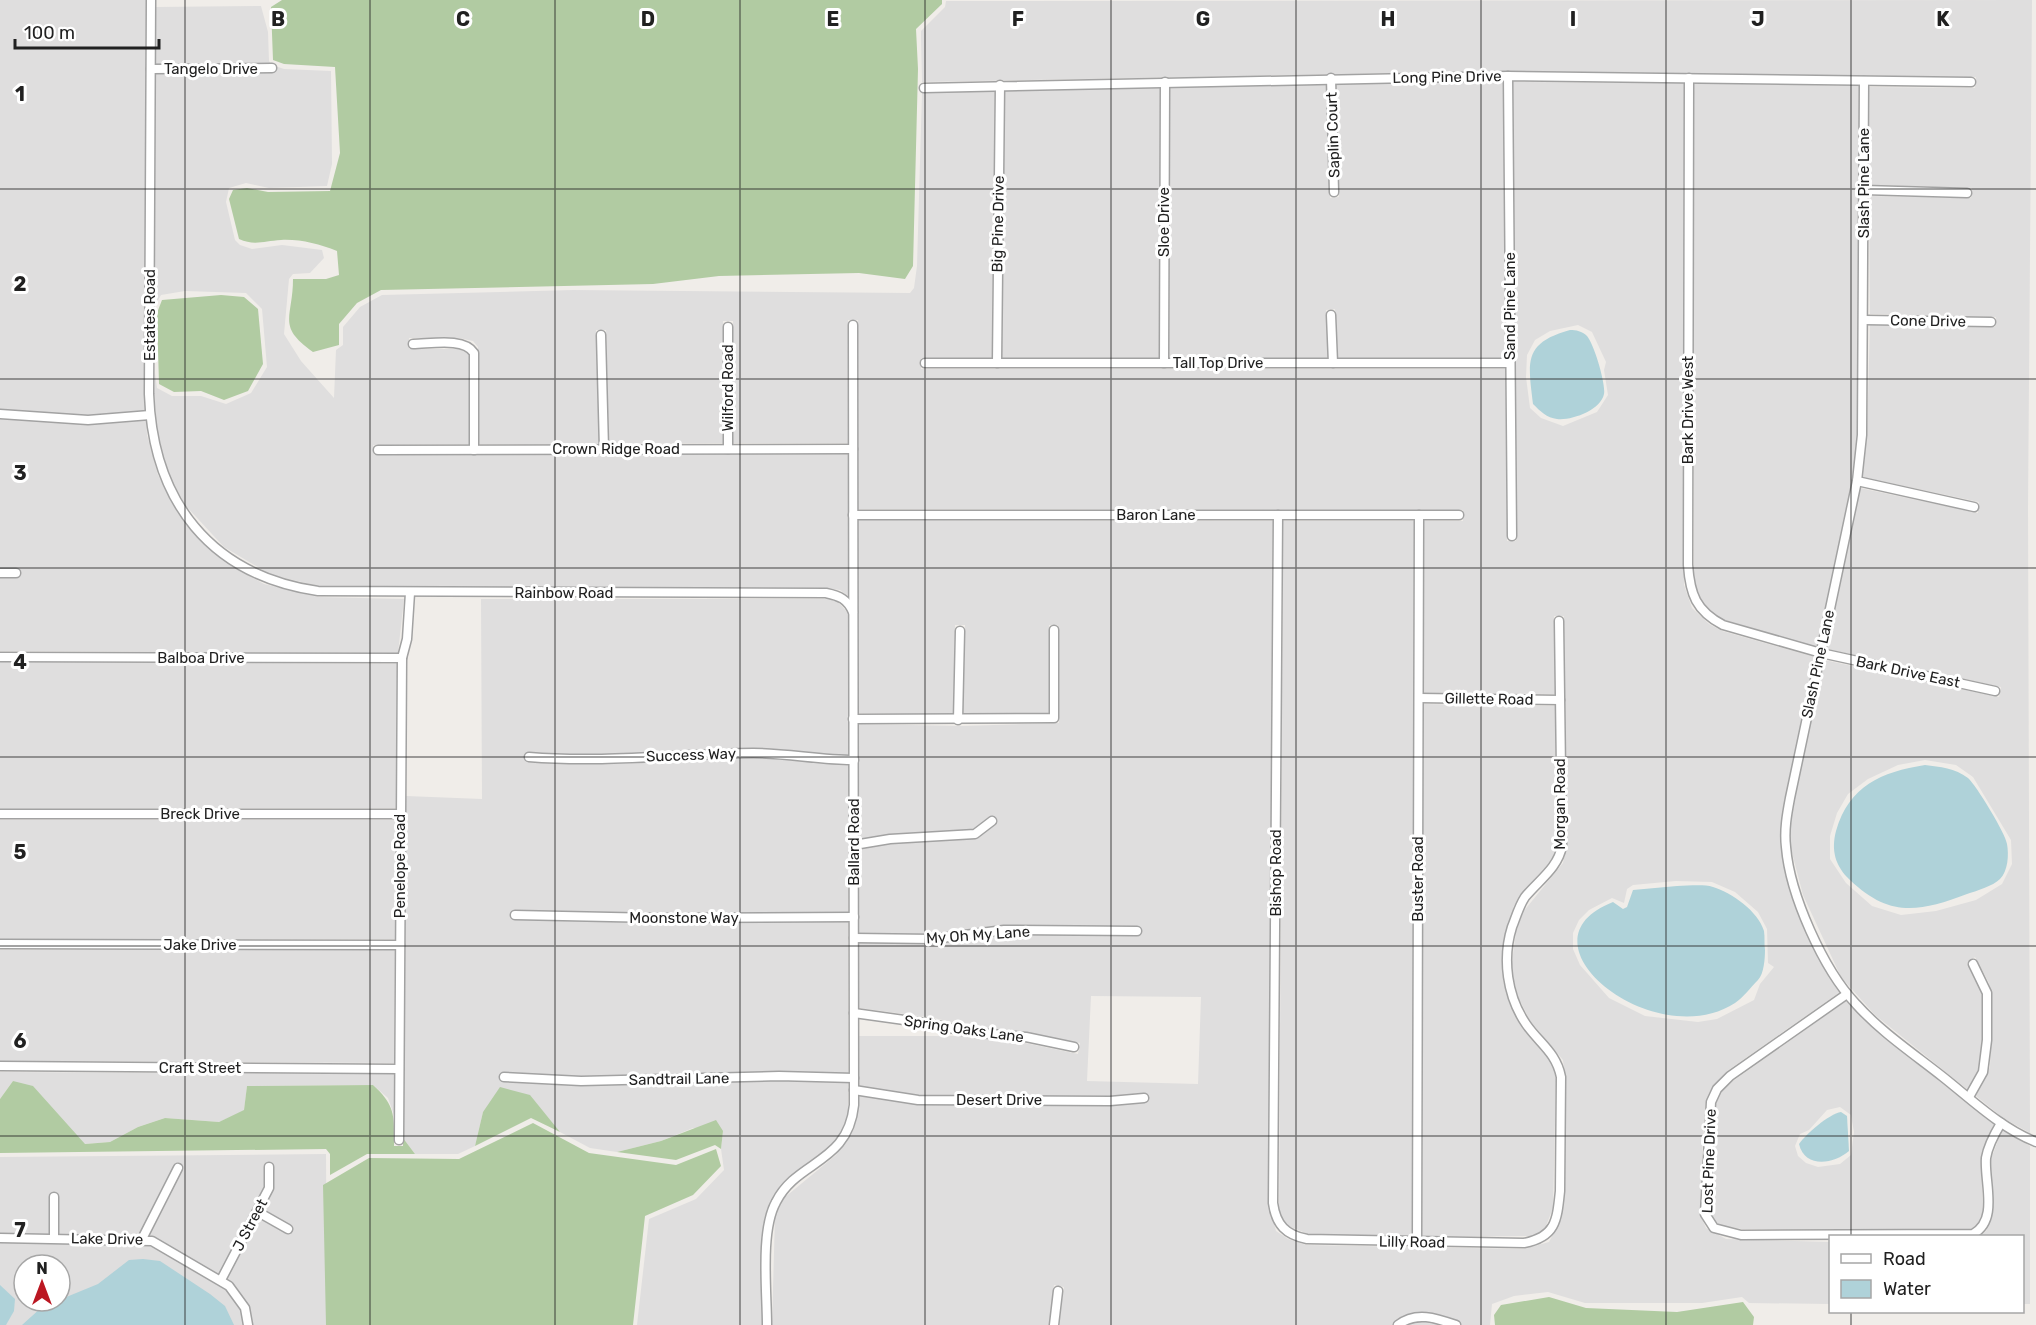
<svg xmlns="http://www.w3.org/2000/svg" width="2036" height="1325" font-family="Rubik,sans-serif">
<style>
.residential{fill:#dfdede;fill-rule:evenodd}
.forest{fill:#b1cba2}
.water{fill:#afd2d9}
.lines{fill:none;stroke-linecap:round;stroke-linejoin:round}
.street-casing{stroke:#a2a2a2;stroke-width:11}
.street{stroke:#fff;stroke-width:8}
.grid{fill:none;stroke:#212121;stroke-width:1.5;stroke-opacity:0.55}
.labels{text-anchor:middle;stroke-width:6;stroke-linejoin:round;paint-order:stroke}
.street-label{font-size:15px;fill:#212121;stroke:#fff}
.grid-label{font-size:20px;text-anchor:middle;font-weight:bold;fill:#212121;stroke:#fff;stroke-width:6;stroke-linejoin:round;paint-order:stroke}
</style>
<rect width="100%" height="100%" fill="#f0ede9"/>
<g class="residential">
<path d="M0 0H146L145 394 147 435 158 475 178 513 203 543 233 567 264 584 318 597 404 599 398 653 0 651Z"/>
<path d="M2032 0 2028 508 2030 1133 2003 1118 1976 1096 1990 1067 1992 1010 1989 983 1975 957 1967 963 1982 994V1040L1979 1070 1968 1090 1875 1015 1841 977 1803 895 1791 849 1790 832 1794 799 1824 660 1999 697 2001 687 1827 649 1860 488 1978 513 1979 502 1862 477 1867 435 1870 325 1995 327 1996 317 1870 314 1869 196 1971 198 1972 188 1869 185V87L1975 88 1976 77 1513 71 922 82 921 38V31L945 7 946 1ZM1925 760 1956 765 1973 777 2011 840 2012 864 2002 884 1976 900 1936 911 1901 915 1872 906 1846 883 1830 859V836L1837 813 1848 794 1868 779 1898 765Z"/>
<path d="M261 6 268 32 269 61 272 65 284 69 331 71 332 164 327 186 269 188 246 183 229 188 226 202 235 240 240 245 252 249 282 245 322 250 324 258 310 273 293 274 289 279 284 334 301 361 334 398 336 350 343 345V327L360 307 382 295 573 290 910 293 914 288 917 266 922 93 995 91 992 358H921V369H1506L1507 541H1516L1513 82 1684 83V585L1692 608 1709 624 1722 631 1815 657 1785 797 1780 832 1781 850 1794 898 1806 930 1840 992 1727 1071 1713 1086 1706 1101 1703 1133 1700 1214 1706 1228 1726 1239 1830 1242V1304L1749 1303 1742 1297 1702 1303H1585L1548 1292 1514 1296 1492 1304 1490 1325H1059L1064 1287 1054 1285 1049 1325H772L775 1216 784 1198 836 1155 854 1129 859 1105V1036H962L1025 1043 1078 1054 1080 1043 1026 1032 968 1026 934 1018 859 1008 858 724 963 726 1059 723 1058 625H1049L1050 713 963 715 965 625H955L954 715 858 713V520L1273 521 1269 1203 1276 1231 1288 1239 1306 1245 1524 1249 1549 1242 1561 1219 1565 1191V1077L1563 1060 1530 1021 1518 997 1511 969 1516 932 1523 912 1563 863 1566 847 1564 616H1554L1555 694 1423 693 1424 521H1463V510L858 509V320H848V443H733V321H723V443L609 444 606 330H596L599 444H479L478 347 473 341 459 338H409V349H458L468 353 471 361 470 444 373 445 374 455 848 454V596L840 590 826 588 354 587 319 586 271 575 224 547 186 506 166 470 157 432 154 394 155 373 157 388 172 396H201L226 404 251 393 267 367 262 309 246 293 185 291 161 295 155 306V7ZM1578 325 1592 332 1606 362 1604 370 1608 395 1597 412 1563 426 1541 418 1530 408 1526 377 1527 355 1535 340 1550 331ZM1676 881 1712 882 1735 892 1758 912 1767 929 1768 963 1774 967 1760 984 1754 1000 1717 1019 1698 1022 1645 1016 1609 998 1580 965 1573 949V933L1579 920 1589 910 1612 898 1624 903 1627 889 1633 885ZM1091 996 1201 997 1198 1084 1087 1081Z"/>
<path d="M1504 82 1505 358H1338L1335 309 1326 310 1328 358H1169L1170 87 1326 84 1330 198 1339 197 1336 84Z"/>
<path d="M1694 83 1859 86 1858 434 1852 480 1817 647 1725 620 1713 614 1697 596 1694 582Z"/>
<path d="M1160 88 1159 358H1002L1004 91Z"/>
<path d="M1283 521H1414L1412 1237 1308 1234 1286 1225 1279 1212Z"/>
<path d="M481 599H826L837 601 848 613V1117L842 1133 830 1146 789 1178 771 1200 763 1231 762 1325H637L649 1219 696 1199 724 1170 721 1149 723 1131 693 1128 661 1141 617 1152 590 1148 560 1132 529 1095 483 1112 475 1146 458 1154H415L403 1138 406 796 482 799Z"/>
<path d="M0 662 397 664 396 808 0 809Z"/>
<path d="M1423 704 1555 706V856L1514 906 1502 953 1503 980 1509 1002 1523 1028 1553 1064 1556 1077 1553 1208 1544 1231 1533 1236 1422 1237Z"/>
<path d="M0 820H396L395 939H0Z"/>
<path d="M0 950H395L394 1063 0 1061Z"/>
<path d="M1846 1001 1869 1024 1994 1124 1981 1158 1983 1212 1979 1223 1971 1229H1741L1720 1225 1712 1220 1710 1213 1712 1134 1715 1103 1721 1092 1733 1081ZM1840 1107 1851 1115 1854 1132 1851 1155 1840 1164 1818 1167 1806 1163 1798 1156 1795 1146 1800 1134 1809 1130 1827 1110Z"/>
<path d="M0 1072 394 1074V1115L388 1098 373 1085 247 1086 244 1111 219 1122 165 1118 138 1127 110 1142 84 1144 13 1081 0 1099Z"/>
<path d="M2002 1130 2030 1146V1304H2023L2022 1236H1980L1986 1231 1992 1215 1991 1159Z"/>
<path d="M326 1154 327 1325H0V1157ZM24 1265H60V1301H24Z"/>
</g>
<g class="forest">
<path d="M282 0H942V4L916 29 918 69 913 266 905 279 859 273 719 276 653 284 381 290 357 303 339 324V345L313 352C276 326 293 318 293 279H326L339 275 337 251C319 244 300 239 281 240 264 241 254 246 239 239L229 199 233 190 247 188 268 192 330 191 340 153 335 67 284 64 273 60 271 7Z"/>
<path d="M221 295 244 297 258 309 263 364 248 391 224 400 201 391 174 392 159 384 157 313 162 300Z"/>
<path d="M13 1081 33 1086 85 1144 110 1142 138 1127 165 1118 219 1122 244 1110 247 1086 373 1085C396 1106 394 1116 394 1146H403V1138L415 1154H367L330 1175V1154L326 1149 0 1153V1099Z"/>
<path d="M500 1087 530 1095 560 1132 531 1118 475 1146 483 1112Z"/>
<path d="M716 1120 723 1131 721 1149 715 1145 676 1160 617 1152 661 1141Z"/>
<path d="M533 1123 589 1153 676 1165 716 1149 721 1166 693 1195 645 1216 633 1325H326L323 1185 369 1158 459 1159Z"/>
<path d="M1549 1297 1586 1308 1677 1312 1743 1302 1754 1317 1753 1325H1495L1494 1315 1501 1305Z"/>
</g>
<g class="water">
<path d="M1570 330C1576 330 1582 331 1587 336 1594 344 1606 384 1604 394 1601 410 1571 421 1557 419 1547 418 1540 411 1533 404 1528 362 1523 343 1570 330Z"/>
<path d="M1925 765C1940 767 1955 768 1968 778 1976 785 2006 834 2007 844 2009 855 2008 871 2000 879 1993 886 1976 891 1967 894 1919 912 1890 918 1850 880 1835 866 1831 850 1836 831 1849 786 1881 772 1925 765Z"/>
<path d="M1677 886C1688 886 1703 884 1713 887 1732 893 1758 911 1764 931 1765 937 1764 944 1765 950 1765 958 1764 974 1758 980 1751 987 1743 998 1735 1003 1655 1055 1510 942 1613 902L1623 909 1627 907 1633 890Z"/>
<path d="M1841 1112 1847 1116 1849 1151C1834 1164 1805 1169 1799 1144 1806 1134 1829 1114 1841 1112Z"/>
<path d="M143 1259 160 1261 210 1294 225 1306 234 1325H22L42 1307 98 1284 129 1260Z"/>
<path d="M0 1285 15 1299 14 1311 6 1325H0Z"/>
</g>
<g class="lines">
<g class="street-casing">
<g id="street">
<path d="M151 0 149 394C153 501 210 575 318 591L826 593C840 596 847 599 853 612"/>
<path d="M151 69 272 68"/>
<path d="M1508 76 1512 536"/>
<path d="M1331 78 1334 192"/>
<path d="M1689 78 1688 565C1690 594 1696 611 1723 625L1821 653 1995 691"/>
<path d="M1864 81 1862 435 1857 481 1790 798C1787 814 1784 830 1786 847 1790 895 1823 969 1856 1004 1881 1032 1914 1054 1943 1077 1972 1100 2001 1128 2036 1142"/>
<path d="M924 88 1508 76 1971 82"/>
<path d="M1864 190 1967 193"/>
<path d="M1331 315 1333 363"/>
<path d="M1865 320 1991 322"/>
<path d="M728 327V449"/>
<path d="M601 335 604 449"/>
<path d="M413 344C430 344 464 337 474 353V450"/>
<path d="M925 363H1510"/>
<path d="M997 363 1000 85"/>
<path d="M1164 363 1165 82"/>
<path d="M0 414 88 420 150 415"/>
<path d="M378 450 853 449"/>
<path d="M1857 481 1974 507"/>
<path d="M853 515H1459"/>
<path d="M1278 515 1273 1203C1276 1225 1286 1235 1307 1239L1524 1243C1556 1237 1557 1220 1560 1191L1561 1077C1556 1052 1539 1043 1526 1024 1507 996 1502 959 1512 927 1516 917 1519 906 1525 897 1539 880 1558 868 1562 846L1559 621"/>
<path d="M0 573H16"/>
<path d="M0 657 402 658"/>
<path d="M1419 698 1560 700"/>
<path d="M853 719 1054 718V630"/>
<path d="M958 720 960 631"/>
<path d="M529 757C603 763 678 754 753 753 786 753 820 760 854 760"/>
<path d="M0 814H401"/>
<path d="M854 845 890 839 975 834 992 821"/>
<path d="M515 915 658 918 854 917"/>
<path d="M854 938 933 939 1004 930 1137 931"/>
<path d="M0 944 400 945"/>
<path d="M1847 994 1730 1076 1717 1089 1711 1102 1705 1214 1714 1228 1741 1235 1973 1234C1999 1220 1984 1182 1986 1158 1988 1146 1995 1133 2001 1123"/>
<path d="M854 1013 933 1024 967 1032 1026 1037 1074 1047"/>
<path d="M0 1066 399 1069"/>
<path d="M504 1077 581 1081 779 1076 854 1078"/>
<path d="M854 1090 918 1100 1110 1101 1144 1098"/>
<path d="M1969 1097 1983 1072 1987 1040V993L1973 964"/>
<path d="M399 1140 402 658 407 639 410 593"/>
<path d="M54 1197V1238"/>
<path d="M258 1212 288 1229"/>
<path d="M0 1238 152 1241 229 1286 245 1308 248 1325"/>
<path d="M142 1239 178 1168"/>
<path d="M1417 1242 1419 515"/>
<path d="M221 1280 269 1188V1167"/>
<path d="M767 1325C767 1291 760 1231 776 1202 797 1160 848 1164 854 1105L853 325"/>
<path d="M1054 1325 1058 1291"/>
<path d="M1398 1325C1416 1311 1436 1318 1456 1325"/>
</g>
</g>
<use href="#street" class="street"/>
</g>
<path class="grid" d="M185 0V1325M370 0V1325M555 0V1325M740 0V1325M925 0V1325M1111 0V1325M1296 0V1325M1481 0V1325M1666 0V1325M1851 0V1236M0 189H2036M0 379H2036M0 568H2036M0 757H2036M0 946H2036M0 1136H2036M1851 1312V1325"/>
<g class="labels">
<g class="street-label">
<text x="211" y="74">Tangelo Drive</text>
<text transform="translate(1447 77) rotate(-1)" y="5">Long Pine Drive</text>
<text transform="translate(1333 135) rotate(-92)" y="5">Saplin Court</text>
<text transform="translate(1864 183) rotate(-90)" y="5">Slash Pine Lane</text>
<text transform="translate(1164 222) rotate(-90)" y="5">Sloe Drive</text>
<text transform="translate(998 224) rotate(-89)" y="5">Big Pine Drive</text>
<text transform="translate(1510 306) rotate(-90)" y="5">Sand Pine Lane</text>
<text transform="translate(150 315) rotate(-90)" y="5">Estates Road</text>
<text transform="translate(1928 321) rotate(1)" y="5">Cone Drive</text>
<text x="1218" y="368">Tall Top Drive</text>
<text transform="translate(728 388) rotate(-90)" y="5">Wilford Road</text>
<text transform="translate(1688 410) rotate(-90)" y="5">Bark Drive West</text>
<text x="616" y="454">Crown Ridge Road</text>
<text x="1156" y="520">Baron Lane</text>
<text x="564" y="598">Rainbow Road</text>
<text x="201" y="663">Balboa Drive</text>
<text transform="translate(1818 664) rotate(-78)" y="5">Slash Pine Lane</text>
<text transform="translate(1908 672) rotate(12)" y="5">Bark Drive East</text>
<text transform="translate(1489 699) rotate(1)" y="5">Gillette Road</text>
<text transform="translate(691 755) rotate(-2)" y="5">Success Way</text>
<text transform="translate(1560 804) rotate(-90)" y="5">Morgan Road</text>
<text x="200" y="819">Breck Drive</text>
<text transform="translate(854 842) rotate(-90)" y="5">Ballard Road</text>
<text transform="translate(400 866) rotate(-90)" y="5">Penelope Road</text>
<text transform="translate(1276 873) rotate(-90)" y="5">Bishop Road</text>
<text transform="translate(1418 879) rotate(-90)" y="5">Buster Road</text>
<text x="684" y="923">Moonstone Way</text>
<text transform="translate(978 935) rotate(-4)" y="5">My Oh My Lane</text>
<text x="200" y="950">Jake Drive</text>
<text transform="translate(964 1029) rotate(8)" y="5">Spring Oaks Lane</text>
<text x="200" y="1073">Craft Street</text>
<text transform="translate(679 1079) rotate(-1)" y="5">Sandtrail Lane</text>
<text x="999" y="1105">Desert Drive</text>
<text transform="translate(1709 1161) rotate(-88)" y="5">Lost Pine Drive</text>
<text transform="translate(250 1225) rotate(-62)" y="5">J Street</text>
<text transform="translate(107 1239) rotate(1)" y="5">Lake Drive</text>
<text transform="translate(1412 1242) rotate(1)" y="5">Lilly Road</text>
</g>
</g>
<g class="grid-label">
<text x="278" y="26">B</text>
<text x="463" y="26">C</text>
<text x="648" y="26">D</text>
<text x="833" y="26">E</text>
<text x="1018" y="26">F</text>
<text x="1203" y="26">G</text>
<text x="1388" y="26">H</text>
<text x="1573" y="26">I</text>
<text x="1758" y="26">J</text>
<text x="1943" y="26">K</text>
<text x="20" y="101">1</text>
<text x="20" y="291">2</text>
<text x="20" y="480">3</text>
<text x="20" y="669">4</text>
<text x="20" y="859">5</text>
<text x="20" y="1048">6</text>
<text x="20" y="1237">7</text>
</g>
<rect x="1829" y="1235" width="195" height="78" fill="#ffffff" stroke="#a6a6a6" stroke-width="1.5"/>
<rect x="1841" y="1254" width="30" height="9" fill="#ffffff" stroke="#a6a6a6" stroke-width="1.5"/>
<text x="1883" y="1265" font-size="18" fill="#212121">Road</text>
<rect x="1841" y="1280" width="30" height="18" fill="#afd2d9" stroke="#a6a6a6" stroke-width="1.5"/>
<text x="1883" y="1295" font-size="18" fill="#212121">Water</text>
<g transform="translate(42 1283)"><circle r="28" fill="#ffffff" stroke="#a6a6a6" stroke-width="1.5"/>
<path d="M0-4.5L10 22L0 15L-10 22Z" fill="#bb1722"/>
<text y="-9" font-size="16" font-weight="bold" text-anchor="middle" fill="#212121">N</text>
</g>
<path d="M15 39v9h144v-9" fill="none" stroke="#212121" stroke-width="3"/>
<text x="24" y="39" font-size="18" fill="#212121" stroke="#ffffff" stroke-width="4.5" paint-order="stroke">100 m</text>
</svg>
